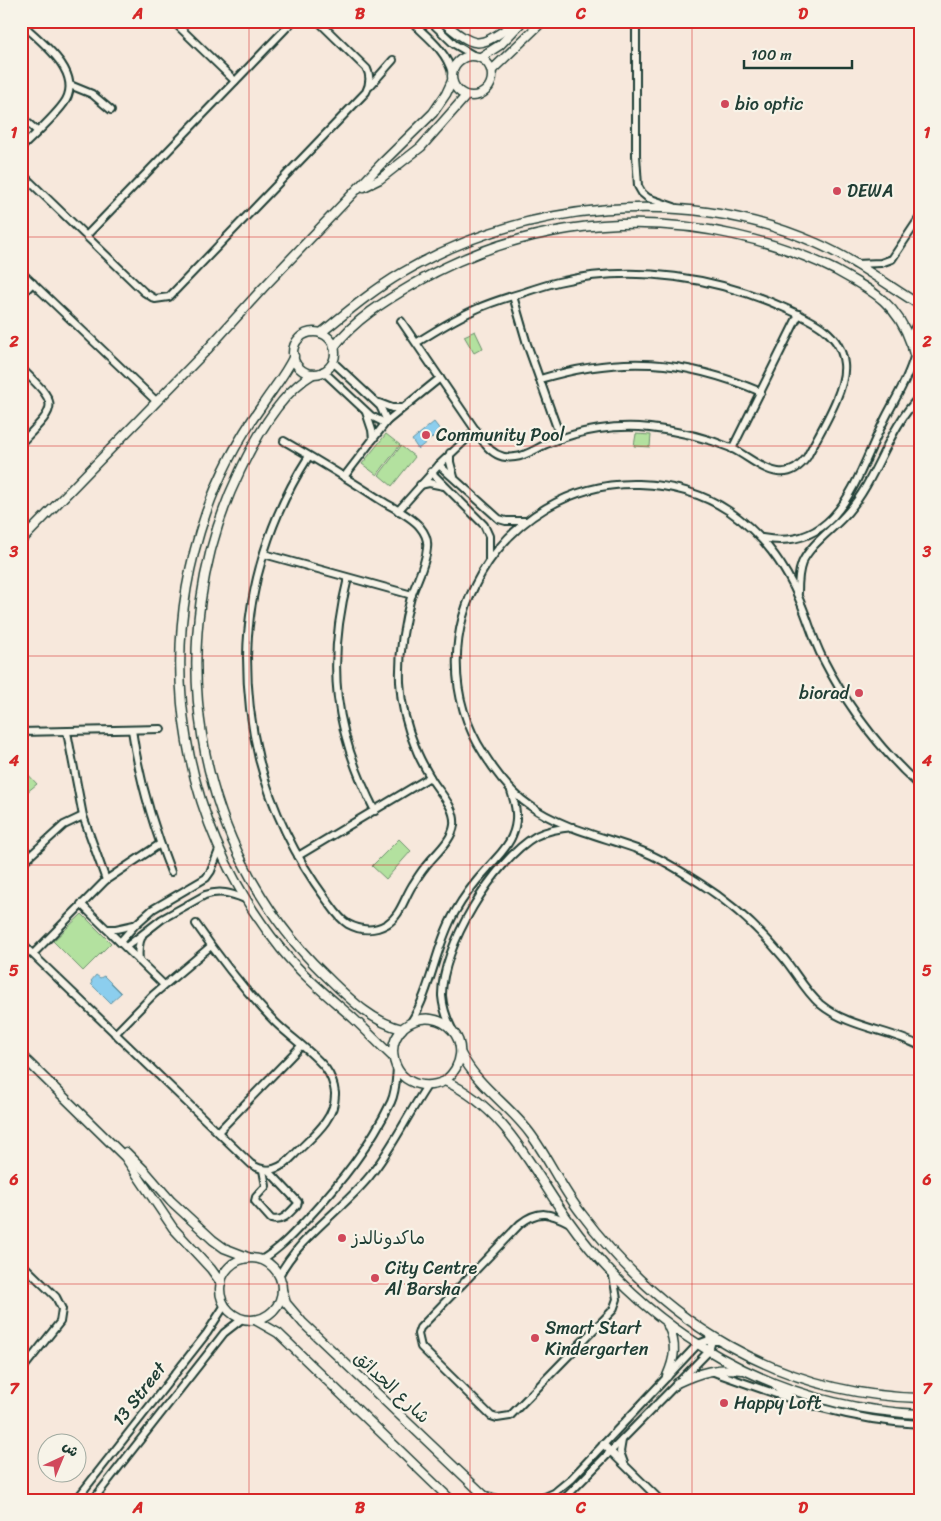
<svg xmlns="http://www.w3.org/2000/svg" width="941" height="1521" font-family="Sriracha,'Playpen Sans Arabic',sans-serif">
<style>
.green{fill:#b3e19f;stroke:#698f6a}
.water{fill:#8cceee;stroke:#6094a4}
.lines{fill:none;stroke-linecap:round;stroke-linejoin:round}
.minor-casing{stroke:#1f3d34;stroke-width:10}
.tertiary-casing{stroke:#1f3d34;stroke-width:11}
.minor{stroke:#f7f3e8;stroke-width:6}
.tertiary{stroke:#f7f3e8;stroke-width:8}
.grid{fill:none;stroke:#d62828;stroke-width:1;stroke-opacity:0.55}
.poi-dot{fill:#d1495b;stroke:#f7f3e8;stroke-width:2}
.labels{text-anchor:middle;stroke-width:4.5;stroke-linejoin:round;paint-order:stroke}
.poi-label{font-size:18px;fill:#1f3d34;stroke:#f7f3e8;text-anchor:start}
.street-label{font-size:18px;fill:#1f3d34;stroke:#f7f3e8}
.neatline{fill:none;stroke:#d62828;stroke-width:2}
.grid-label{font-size:16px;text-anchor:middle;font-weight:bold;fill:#d62828}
</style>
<rect width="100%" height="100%" fill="#f7e8dc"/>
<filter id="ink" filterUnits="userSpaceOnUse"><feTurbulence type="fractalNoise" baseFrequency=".02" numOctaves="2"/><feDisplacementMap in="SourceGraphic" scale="10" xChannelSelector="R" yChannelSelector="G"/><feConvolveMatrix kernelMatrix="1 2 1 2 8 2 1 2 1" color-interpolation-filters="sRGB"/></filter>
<g filter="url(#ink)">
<g class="green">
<path d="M475 331 483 348 474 353 464 336Z"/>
<path d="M386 434 400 445 377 475 362 464Z"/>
<path d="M636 434 651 435 650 447 634 446Z"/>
<path d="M401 446 415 457 392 486 379 475Z"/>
<path d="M25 771 37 784 21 797V775Z"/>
<path d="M399 839 411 851 386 879 372 866Z"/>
<path d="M82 914 111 943 83 971 53 941Z"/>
</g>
<g class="water">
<path d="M434 422 441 431 418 449 412 440Z"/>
<path d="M96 975 100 978 104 976 121 993 110 1003 91 984 92 982 91 981Z"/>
</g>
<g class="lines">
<g class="minor-casing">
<g id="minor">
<path d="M173 21 235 81"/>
<path d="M411 21C427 37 446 50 452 73"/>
<path d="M430 21 454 44 473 55"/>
<path d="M636 21V155L638 186 642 193 648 198 674 207"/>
<path d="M910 21 920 31"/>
<path d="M21 23C40 41 82 71 66 100 58 114 33 136 21 148"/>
<path d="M70 85 92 94 111 110"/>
<path d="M370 86 393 60"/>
<path d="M21 117 37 131"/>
<path d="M21 173 144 292 155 299 169 297 366 92C370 84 371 77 367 69L318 21"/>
<path d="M87 235 293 21"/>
<path d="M855 264 881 263 892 259 920 217"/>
<path d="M21 272 156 401"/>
<path d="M21 295 33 283"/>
<path d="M513 296 527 344 561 439"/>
<path d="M401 321 485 444C492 453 502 459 515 457 527 456 538 447 549 443 580 430 617 424 650 428 678 431 705 437 731 448 746 455 762 470 778 472 791 474 800 467 807 457 819 433 847 390 844 364 841 333 812 320 787 309 717 277 634 264 558 282 546 285 534 289 522 293 505 298 488 303 472 311 453 320 435 331 416 343"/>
<path d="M333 362 380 406 387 421"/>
<path d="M21 368C60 406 58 405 21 443"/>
<path d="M323 371 371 416 385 423"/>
<path d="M540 379C620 355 684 359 761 392"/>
<path d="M379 403 392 408H401"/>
<path d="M366 412 372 430 373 439"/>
<path d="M284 441C317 460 350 480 382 501 395 509 411 516 420 527 425 533 428 541 427 548 426 565 416 581 411 597 403 626 399 653 400 682 401 705 407 728 416 749 420 760 426 770 432 780 440 793 456 808 454 825 452 841 434 855 425 867 420 873 416 880 412 886 404 899 400 916 387 924 375 931 361 931 348 924 339 919 332 907 326 899 295 857 272 809 259 759 251 726 247 691 247 657 248 586 271 515 309 456"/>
<path d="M732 449 799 314"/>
<path d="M450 453V462L454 477"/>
<path d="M439 465 499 519 506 521H526"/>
<path d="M431 472 484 525 489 536V559"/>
<path d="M344 477 387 421 440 378"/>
<path d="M420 485 429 483 444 486"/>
<path d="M398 511 439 465 476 430"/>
<path d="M762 538C839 553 856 477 883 423 894 400 907 382 914 357"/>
<path d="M264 554 412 595"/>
<path d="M348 578C326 665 334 731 375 811"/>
<path d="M798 593C798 583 798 573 802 563 811 543 834 529 848 512 878 477 887 430 920 396"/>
<path d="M132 730C139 779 153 826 171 872"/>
<path d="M21 732 161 729"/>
<path d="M67 732 83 816 106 880"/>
<path d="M920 786C879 749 847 706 822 657 814 641 809 623 802 606 787 567 764 535 729 511 702 493 670 485 639 484 501 480 408 637 484 754 496 773 510 792 529 805 560 828 605 837 642 851 663 859 682 872 701 884 731 903 759 929 782 956 795 971 805 991 820 1004 849 1028 888 1029 920 1046"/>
<path d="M21 846 30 855"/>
<path d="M298 856 430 777"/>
<path d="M21 864 64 825 83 816"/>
<path d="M81 904 164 985"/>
<path d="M107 929H116L134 925"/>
<path d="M120 942 135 925 153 909 206 878 211 871 219 850"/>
<path d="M21 943 251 1164C268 1175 281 1169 294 1155 310 1138 336 1120 335 1093 334 1085 331 1076 326 1069 314 1053 290 1037 275 1022 246 992 220 959 196 924"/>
<path d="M126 947 162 919 205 895C220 890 230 893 245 899"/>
<path d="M33 954 106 880 160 844"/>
<path d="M139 961C138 951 138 944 142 936"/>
<path d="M411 1022C432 988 435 947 455 912 464 896 475 882 487 869 496 858 507 849 512 836 519 820 516 806 511 791"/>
<path d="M452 1029C447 1019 443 1008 442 996 441 948 494 860 536 836 548 830 560 828 573 827"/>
<path d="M115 1034 153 995 211 946"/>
<path d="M218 1132 301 1046"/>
<path d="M263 1170 266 1186 256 1197 255 1201 271 1219C283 1223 290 1212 297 1205L298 1202 268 1170"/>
<path d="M570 1223C550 1213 539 1209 520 1224L420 1328 418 1334 421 1347 491 1416 497 1418 510 1416 613 1310 617 1299 613 1276"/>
<path d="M261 1260C280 1249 294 1233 309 1217 342 1181 370 1146 391 1102 396 1091 396 1080 397 1068"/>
<path d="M21 1263 56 1297 62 1309 60 1322 21 1371"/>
<path d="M279 1276C298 1238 342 1210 369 1177 392 1149 407 1116 427 1086"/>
<path d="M711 1371C781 1396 845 1421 920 1424"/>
<path d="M622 1440 620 1452 624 1463"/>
<path d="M603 1444 660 1500"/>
<path d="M484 1495 502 1500"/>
<path d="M76 1500 207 1333 225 1305"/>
<path d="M93 1500 217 1342 224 1333 242 1319"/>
<path d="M538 1500 554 1493 571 1479 698 1344 706 1341H718"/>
<path d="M563 1500 709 1351 711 1344 709 1336"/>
</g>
</g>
<g class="tertiary-casing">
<g id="tertiary">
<path d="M442 21C480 53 479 46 519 21"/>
<circle cx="472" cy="76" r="20"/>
<path d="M481 57 500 45 520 24"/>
<path d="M492 70 543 21"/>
<path d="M364 187 380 179 421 147 466 96"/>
<path d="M920 321C908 335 910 351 920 366"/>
<circle cx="314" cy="353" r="21"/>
<path d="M321 333C347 312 373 290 402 273 525 201 685 185 816 243 853 259 886 284 920 305"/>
<path d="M334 347C354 320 385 301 414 284 511 227 625 210 735 235 770 243 804 254 835 270 871 290 897 302 911 344"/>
<path d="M294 356C285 375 272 390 261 407 238 439 219 476 206 513 154 663 182 826 281 949 302 975 328 996 353 1018 367 1031 380 1045 393 1057"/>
<path d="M313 374C280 393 256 437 240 471 160 636 191 846 325 975 348 997 370 1021 402 1029"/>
<path d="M21 541 204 353 263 288 382 163 433 113 446 94 452 81"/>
<path d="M461 1054C480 1089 510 1105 532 1136 550 1161 562 1189 581 1213 664 1323 779 1395 920 1398"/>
<path d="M21 1055 125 1157 173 1228 211 1269 221 1283"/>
<path d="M445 1081C484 1047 440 999 404 1027 398 1033 393 1042 393 1051 394 1080 420 1092 445 1081 506 1109 530 1166 566 1217 648 1334 776 1408 920 1414"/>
<path d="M126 1152 145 1171 171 1201 213 1240 224 1248 250 1258"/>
<circle cx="251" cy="1289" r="31"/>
<path d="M282 1290 286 1303 303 1323 489 1500"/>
<path d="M255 1320 278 1333 451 1500"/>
<path d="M667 1376C675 1358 677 1344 668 1326"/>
<path d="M677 1383C698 1373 718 1367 742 1370"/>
<path d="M776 1385 794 1401"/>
</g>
</g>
<use href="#minor" class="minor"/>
<use href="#tertiary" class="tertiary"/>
</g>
</g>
<path class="grid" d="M249 21V1500M470 21V1500M692 21V1500M21 237H920M21 446H920M21 656H920M21 865H920M21 1075H920M21 1284H920"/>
<g class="poi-dot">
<circle cx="725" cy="104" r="5"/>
<circle cx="837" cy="191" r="5"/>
<circle cx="426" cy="435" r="5"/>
<circle cx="859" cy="693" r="5"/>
<circle cx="342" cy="1238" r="5"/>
<circle cx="375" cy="1278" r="5"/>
<circle cx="535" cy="1338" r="5"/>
<circle cx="724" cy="1403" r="5"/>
</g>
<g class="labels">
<g class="poi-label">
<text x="735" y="110">bio optic</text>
<text x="847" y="197">DEWA</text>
<text x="436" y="441">Community Pool</text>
<text x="849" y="699" text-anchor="end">biorad</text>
<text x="352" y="1244">ماكدونالدز</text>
<text x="385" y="1274">City Centre<tspan x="385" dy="21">Al Barsha</tspan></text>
<text x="545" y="1334">Smart Start<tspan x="545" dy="21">Kindergarten</tspan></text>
<text x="734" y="1409">Happy Loft</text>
</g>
<g class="street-label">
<text transform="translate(392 1387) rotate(43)" y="6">شارع الحدائق</text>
<text transform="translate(139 1394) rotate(-52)" y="6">13 Street</text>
</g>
</g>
<rect width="941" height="1521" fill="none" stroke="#f7f3e8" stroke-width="55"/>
<g transform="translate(62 1458) rotate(44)"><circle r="24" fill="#f7f3e8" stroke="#a1aaa0"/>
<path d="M0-4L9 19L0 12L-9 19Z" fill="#d1495b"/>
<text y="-8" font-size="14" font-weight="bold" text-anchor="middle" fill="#1f3d34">ش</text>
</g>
<path d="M744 60v8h108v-8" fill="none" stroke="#1f3d34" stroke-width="2.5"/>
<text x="751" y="60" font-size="15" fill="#1f3d34" stroke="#f7f3e8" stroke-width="4" paint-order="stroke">100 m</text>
<rect x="28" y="28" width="886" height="1466" class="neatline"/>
<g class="grid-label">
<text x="138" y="19">A</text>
<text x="360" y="19">B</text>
<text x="581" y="19">C</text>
<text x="803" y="19">D</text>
<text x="14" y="138">1</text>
<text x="927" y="138">1</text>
<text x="14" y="347">2</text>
<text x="927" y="347">2</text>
<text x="14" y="557">3</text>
<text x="927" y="557">3</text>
<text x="14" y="766">4</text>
<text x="927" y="766">4</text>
<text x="14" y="976">5</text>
<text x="927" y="976">5</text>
<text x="14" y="1185">6</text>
<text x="927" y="1185">6</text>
<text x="14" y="1394">7</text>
<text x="927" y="1394">7</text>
<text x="138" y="1513">A</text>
<text x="360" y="1513">B</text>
<text x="581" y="1513">C</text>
<text x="803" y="1513">D</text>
</g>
</svg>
